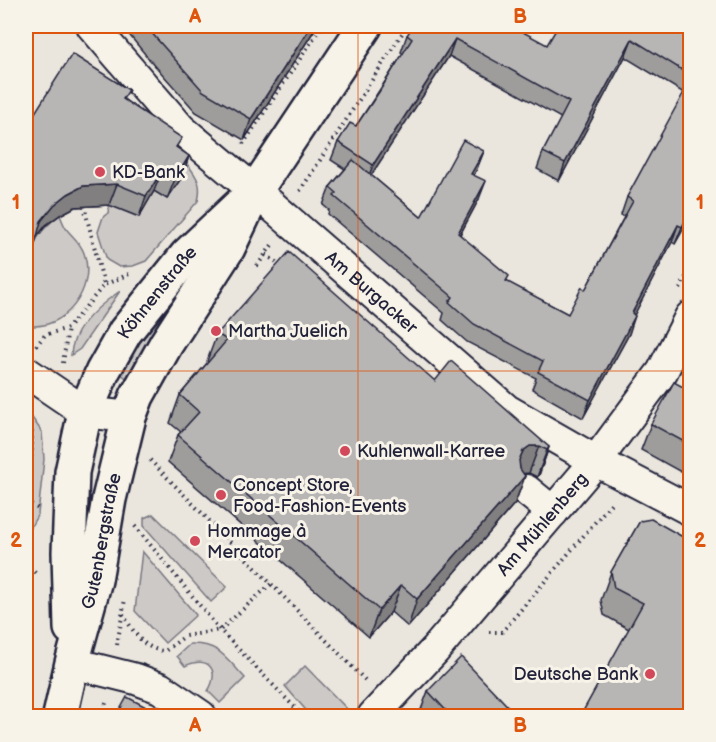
<svg xmlns="http://www.w3.org/2000/svg" width="716" height="742" font-family="'Balsamiq Sans',sans-serif">
<style>
.green{fill:#cdc9c6;stroke:#787680;stroke-width:1.5}
.lines{fill:none;stroke-linecap:round;stroke-linejoin:round}
.minor-casing{stroke:#22223b;stroke-width:34}
.major-casing{stroke:#22223b;stroke-width:38}
.path{stroke:#22223b;stroke-width:4;stroke-dasharray:1.5 4.5;stroke-linecap:butt}
.minor{stroke:#f7f3e8;stroke-width:30}
.major{stroke:#f7f3e8;stroke-width:33}
.wall{fill:#9e9d9c;stroke:#22223b;stroke-width:1.5;fill-rule:evenodd}
.shaded-wall{fill:#817f7f;stroke:#22223b;stroke-width:1.5}
.building{fill:#b8b6b5;stroke:#22223b;stroke-width:1.5}
.grid{fill:none;stroke:#de560e;stroke-width:1.5;stroke-opacity:0.55}
.poi-dot{fill:#d1495b;stroke:#f7f3e8;stroke-width:2}
.labels{text-anchor:middle;stroke-width:6;stroke-linejoin:round;paint-order:stroke}
.poi-label{font-size:18px;fill:#22223b;stroke:#f7f3e8;text-anchor:start}
.street-label{font-size:18px;fill:#22223b;stroke:#f7f3e8}
.neatline{fill:none;stroke:#de560e;stroke-width:2}
.grid-label{font-size:20px;text-anchor:middle;font-weight:bold;fill:#de560e}
</style>
<rect width="100%" height="100%" fill="#eae6de"/>
<filter id="ink" filterUnits="userSpaceOnUse"><feTurbulence type="fractalNoise" baseFrequency=".0167" numOctaves="2"/><feDisplacementMap in="SourceGraphic" scale="12" xChannelSelector="R" yChannelSelector="G"/><feConvolveMatrix kernelMatrix="1 2 1 2 8 2 1 2 1" color-interpolation-filters="sRGB"/></filter>
<g filter="url(#ink)">
<g class="green">
<path d="M188 165C198 178 202 185 198 201L146 261 133 266 119 267 107 260 98 232 103 217 108 213 109 205 139 217 154 191 167 199Z"/>
<path d="M60 215C62 220 64 227 68 231 75 239 80 242 84 253 97 288 64 333 26 325V264H27C34 240 40 230 60 215Z"/>
<path d="M202 272 131 382 119 372 139 336 172 290Z"/>
<path d="M120 291 80 349 71 355C72 328 98 306 120 291Z"/>
<path d="M26 409 42 432 44 459 38 514 26 535Z"/>
<path d="M153 514 227 587 211 602 144 526V518Z"/>
<path d="M142 551 196 615 165 643 135 611Z"/>
<path d="M190 644C219 643 226 658 245 678L220 703 208 691C221 670 208 655 185 666L177 656Z"/>
<path d="M305 666 350 712 337 716H311L285 686Z"/>
</g>
<g class="lines">
<g class="minor-casing">
<g id="minor">
<path id="s1" d="M92 26 181 129 255 191 507 410 596 461 690 510"/>
<path d="M26 372 85 412 129 417"/>
<path d="M526 490 553 512"/>
<path d="M72 663 136 679 160 688 201 716"/>
<path id="s2" d="M373 716 435 650 596 461 662 372 690 317"/>
</g>
</g>
<g class="major-casing">
<g id="major">
<path id="s3" d="M71 628 69 552 72 472 85 412 103 371 125 332 187 255 240 205"/>
<path id="s4" d="M60 716 72 663 95 580 109 499 129 417 137 396 166 344 228 248 255 191 365 26"/>
</g>
</g>
<g class="path">
<path d="M243 144 322 26"/>
<path d="M300 191 407 26"/>
<path d="M84 206 104 285"/>
<path d="M266 254 281 267"/>
<path d="M257 266 272 245"/>
<path d="M680 289 690 269"/>
<path d="M36 346 45 335 68 328 104 285 129 274"/>
<path d="M63 363 68 328"/>
<path d="M26 422 32 427V452L26 485"/>
<path d="M150 460 367 682"/>
<path d="M26 501 40 510"/>
<path d="M135 526 220 630 303 716"/>
<path d="M26 563 37 575"/>
<path d="M123 614C134 632 142 649 165 651L185 636 220 630 271 584"/>
<path d="M489 632H502L613 501"/>
<path d="M117 645 125 599"/>
<path d="M102 716 106 703"/>
<path d="M107 716 119 712 130 716"/>
</g>
<use href="#minor" class="minor"/>
<use href="#major" class="major"/>
</g>
<g class="wall">
<path d="M122 26H241L244 27 317 26 244 140 196 112 149 59Z"/>
<path d="M690 31V217L675 244 672 242 634 315 629 334 583 418 532 389 536 378 467 342 442 320 444 313 328 214 329 210 323 205 330 187 345 169 331 160 338 142 356 126 403 54 401 52 407 35 547 45ZM449 56 561 118 543 152 537 169 559 181 625 57 684 93 627 197 621 215 624 217 585 290 568 314 507 282 460 235 479 199 474 175 484 151 421 217 371 175Z"/>
<path d="M125 100 178 149 189 156 182 177 167 199 154 191 139 217 109 205 75 207 60 215 46 225 36 238 27 264H26V127Z"/>
<path d="M217 334 435 381 549 447 539 475 537 477 529 473 523 474 525 476 515 503 408 627 391 612 369 637 168 462 178 435 181 432 170 423 180 395 208 362 207 361Z"/>
<path d="M690 375V477L641 450 651 424 683 387Z"/>
<path d="M640 521 690 717H580L629 629 604 615 601 600 611 572Z"/>
<path d="M428 691 518 717H420L419 715Z"/>
</g>
<g class="shaded-wall">
<path d="M311 26H317L244 140 251 119Z"/>
<path d="M455 39 449 56 366 183 373 165Z"/>
<path d="M632 39 625 57 559 181 565 163Z"/>
<path d="M484 151 477 169 465 191 471 174Z"/>
<path d="M189 156 182 177 167 199 175 179Z"/>
<path d="M162 171 154 191 139 217 146 196Z"/>
<path d="M486 181 479 199 451 251 458 233Z"/>
<path d="M117 184 109 205 75 207 60 215 46 225 33 242 41 221 54 205 68 194 83 186Z"/>
<path d="M690 211V217L675 244 682 227Z"/>
<path d="M678 225 672 242 626 331 632 313Z"/>
<path d="M635 316 629 334 583 418 590 400Z"/>
<path d="M530 446H539L529 473 520 474 519 460 523 451Z"/>
<path d="M549 447 539 475 537 477 547 450Z"/>
<path d="M525 476 515 503 408 627 417 599Z"/>
<path d="M401 585 391 612 369 637 379 610Z"/>
</g>
<g class="building">
<path d="M146 26H241L244 27 245 26H311L251 119 203 91 156 38Z"/>
<path d="M413 26H512L547 45 558 26H681L690 31V75L632 39 565 163 543 152 569 102 455 39 373 165 338 142 350 123 356 126 379 92 412 39 407 35Z"/>
<path d="M72 54 129 90 123 99 182 138 176 147 189 156 175 179 162 171 146 196 117 184 83 186 68 194 54 205 41 221 35 244 26 242V127Z"/>
<path d="M690 81V211L682 227 678 225 632 313 635 316 590 400 538 372 543 361 474 324 449 302 453 297 334 196 337 193 330 187 353 160 421 217 463 140 484 151 471 174 486 181 458 233 509 276 506 281 568 314 582 287 585 290 633 201 627 197Z"/>
<path d="M289 252 435 381 451 361 549 447 547 450 539 446H530L523 451 519 460 520 469 525 476 417 599 401 585 379 610 178 435 199 412 180 395 227 340 217 334Z"/>
<path d="M690 375V445L651 424 674 382 683 387Z"/>
<path d="M651 519 690 541V717H584L581 715 643 603 614 588 611 572 640 521Z"/>
<path d="M461 657 518 717H452L428 691Z"/>
<path d="M127 697 165 717H116Z"/>
</g>
</g>
<path class="grid" d="M358 26V716M26 371H690"/>
<g class="poi-dot">
<circle cx="100" cy="172" r="6"/>
<circle cx="216" cy="331" r="6"/>
<circle cx="345" cy="451" r="6"/>
<circle cx="221" cy="495" r="6"/>
<circle cx="195" cy="541" r="6"/>
<circle cx="650" cy="674" r="6"/>
</g>
<g class="labels">
<g class="poi-label">
<text x="112" y="178">KD-Bank</text>
<text x="228" y="337">Martha Juelich</text>
<text x="357" y="457">Kuhlenwall-Karree</text>
<text x="233" y="491">Concept Store,<tspan x="233" dy="21">Food-Fashion-Events</tspan></text>
<text x="207" y="537">Hommage à<tspan x="207" dy="21">Mercator</tspan></text>
<text x="638" y="680" text-anchor="end">Deutsche Bank</text>
</g>
<g class="street-label">
<text dy="6" stroke="none"><textPath href="#s1" startOffset="387">Am Burgacker</textPath></text>
<text dy="6" stroke="none"><textPath href="#s3" startOffset="358">Köhnenstraße</textPath></text>
<text dy="6" stroke="none"><textPath href="#s2" startOffset="256">Am Mühlenberg</textPath></text>
<text dy="6" stroke="none"><textPath href="#s4" startOffset="180">Gutenbergstraße</textPath></text>
</g>
</g>
<rect width="716" height="742" fill="none" stroke="#f7f3e8" stroke-width="66"/>
<rect x="33" y="33" width="650" height="676" class="neatline"/>
<g class="grid-label">
<text x="195" y="23">A</text>
<text x="520" y="23">B</text>
<text x="16" y="209">1</text>
<text x="700" y="209">1</text>
<text x="16" y="547">2</text>
<text x="700" y="547">2</text>
<text x="195" y="732">A</text>
<text x="520" y="732">B</text>
</g>
</svg>
